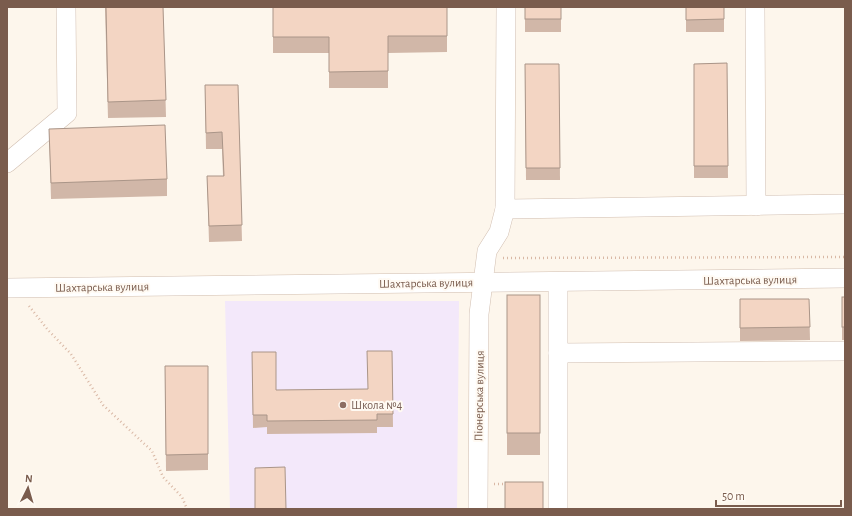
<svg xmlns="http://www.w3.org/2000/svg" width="852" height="516" font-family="'Alegreya Sans',sans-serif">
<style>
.education{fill:#f3e8fa}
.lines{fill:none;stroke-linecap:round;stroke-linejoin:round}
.minor-casing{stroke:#d1beb0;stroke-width:20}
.path{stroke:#d9b8a5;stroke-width:2.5;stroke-dasharray:1 3;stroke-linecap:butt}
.minor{stroke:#fff;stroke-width:19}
.wall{fill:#d1b7a8}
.building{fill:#f3d5c3;stroke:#aa9588}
.education-dot{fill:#8d6e63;stroke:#fffaf3;stroke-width:1.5}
.labels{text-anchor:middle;stroke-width:4;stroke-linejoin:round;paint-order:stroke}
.street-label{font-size:12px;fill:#7a5c4d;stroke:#fffaf3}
.education-label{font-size:12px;fill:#785e54;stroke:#fffaf3;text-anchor:start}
</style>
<rect width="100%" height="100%" fill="#fdf6ec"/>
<path class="education" d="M225 301H459L457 509H230Z"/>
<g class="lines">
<g class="minor-casing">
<g id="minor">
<path d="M755 7 756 206"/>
<path d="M7 163 67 113 66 7"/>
<path d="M505 209 845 204"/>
<path d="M558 282V509"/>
<path d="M7 288 845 278"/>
<path d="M558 353 845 351"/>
<path d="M478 509 479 314 487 251 499 232 505 209 506 7"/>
</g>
</g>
<g class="path">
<path d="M503 258 845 257"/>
<path d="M29 306 48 330 71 354 103 405 152 451 163 477 182 497 187 509"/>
<path d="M494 484H507"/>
</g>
<use href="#minor" class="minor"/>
</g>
<g class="wall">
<path d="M105 7H163L166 117 108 118Z"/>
<path d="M273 7H447V52L388 53V88H329V53H273Z"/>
<rect x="525" y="7" width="36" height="25"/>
<rect x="686" y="7" width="38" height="25"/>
<path d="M727 63 728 178H694V64Z"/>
<path d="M525 64H559L560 180H526Z"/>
<path d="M205 85H238L242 241 209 242 207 176H223L222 149H206Z"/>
<path d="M49 129 167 179V196L51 199Z"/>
<rect x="507" y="295" width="33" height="160"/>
<rect x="842" y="297" width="3" height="43"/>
<path d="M740 299H809L810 340 740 341Z"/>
<path d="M392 351 393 427H377V433L267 434V427L253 428 252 352 276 390 368 389Z"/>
<path d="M165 366H208V470L166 471Z"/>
</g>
<g class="building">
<path d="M106 7H163L166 100 108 102Z"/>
<path d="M273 7H447V36H388V71L329 72V37H273Z"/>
<rect x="525" y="7" width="36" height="12"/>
<path d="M686 7H724V19L686 20Z"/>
<path d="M727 63 728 166H694V64Z"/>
<path d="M525 64H559L560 168H526Z"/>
<path d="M205 85H238L242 225 209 226 207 176H224L222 132 206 133Z"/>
<path d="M165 125 167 179 51 183 49 129Z"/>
<rect x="507" y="295" width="33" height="138"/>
<rect x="842" y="297" width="3" height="30"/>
<path d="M740 299H809L810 327 740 328Z"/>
<path d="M367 351H392L393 414H377V420L267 421V415H253L252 352H276V390L368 389Z"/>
<path d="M165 366H208V454L166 455Z"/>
<path d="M285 467 286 509H255V468Z"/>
<rect x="505" y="482" width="38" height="27"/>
</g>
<circle class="education-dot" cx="343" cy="405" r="4"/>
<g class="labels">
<g class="street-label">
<text transform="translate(750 280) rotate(-1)" y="4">Шахтарська вулиця</text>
<text transform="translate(426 283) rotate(-1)" y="4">Шахтарська вулиця</text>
<text transform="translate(102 287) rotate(-1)" y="4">Шахтарська вулиця</text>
<text transform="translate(479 396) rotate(-89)" y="4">Піонерська вулиця</text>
</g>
<g class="education-label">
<text x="351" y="409">Школа №4</text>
</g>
</g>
<rect width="852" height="516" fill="none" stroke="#7a5c4d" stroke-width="16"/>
<g transform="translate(28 488) rotate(5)" stroke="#fffaf3" stroke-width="3" paint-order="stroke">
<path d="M0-3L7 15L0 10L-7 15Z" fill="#7a5c4d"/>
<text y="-6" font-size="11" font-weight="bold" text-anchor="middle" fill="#7a5c4d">N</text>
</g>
<path d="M716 500v6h125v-6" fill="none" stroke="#7a5c4d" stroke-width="2"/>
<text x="722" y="500" font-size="12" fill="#7a5c4d" stroke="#fffaf3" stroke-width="3" paint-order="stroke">50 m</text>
</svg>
